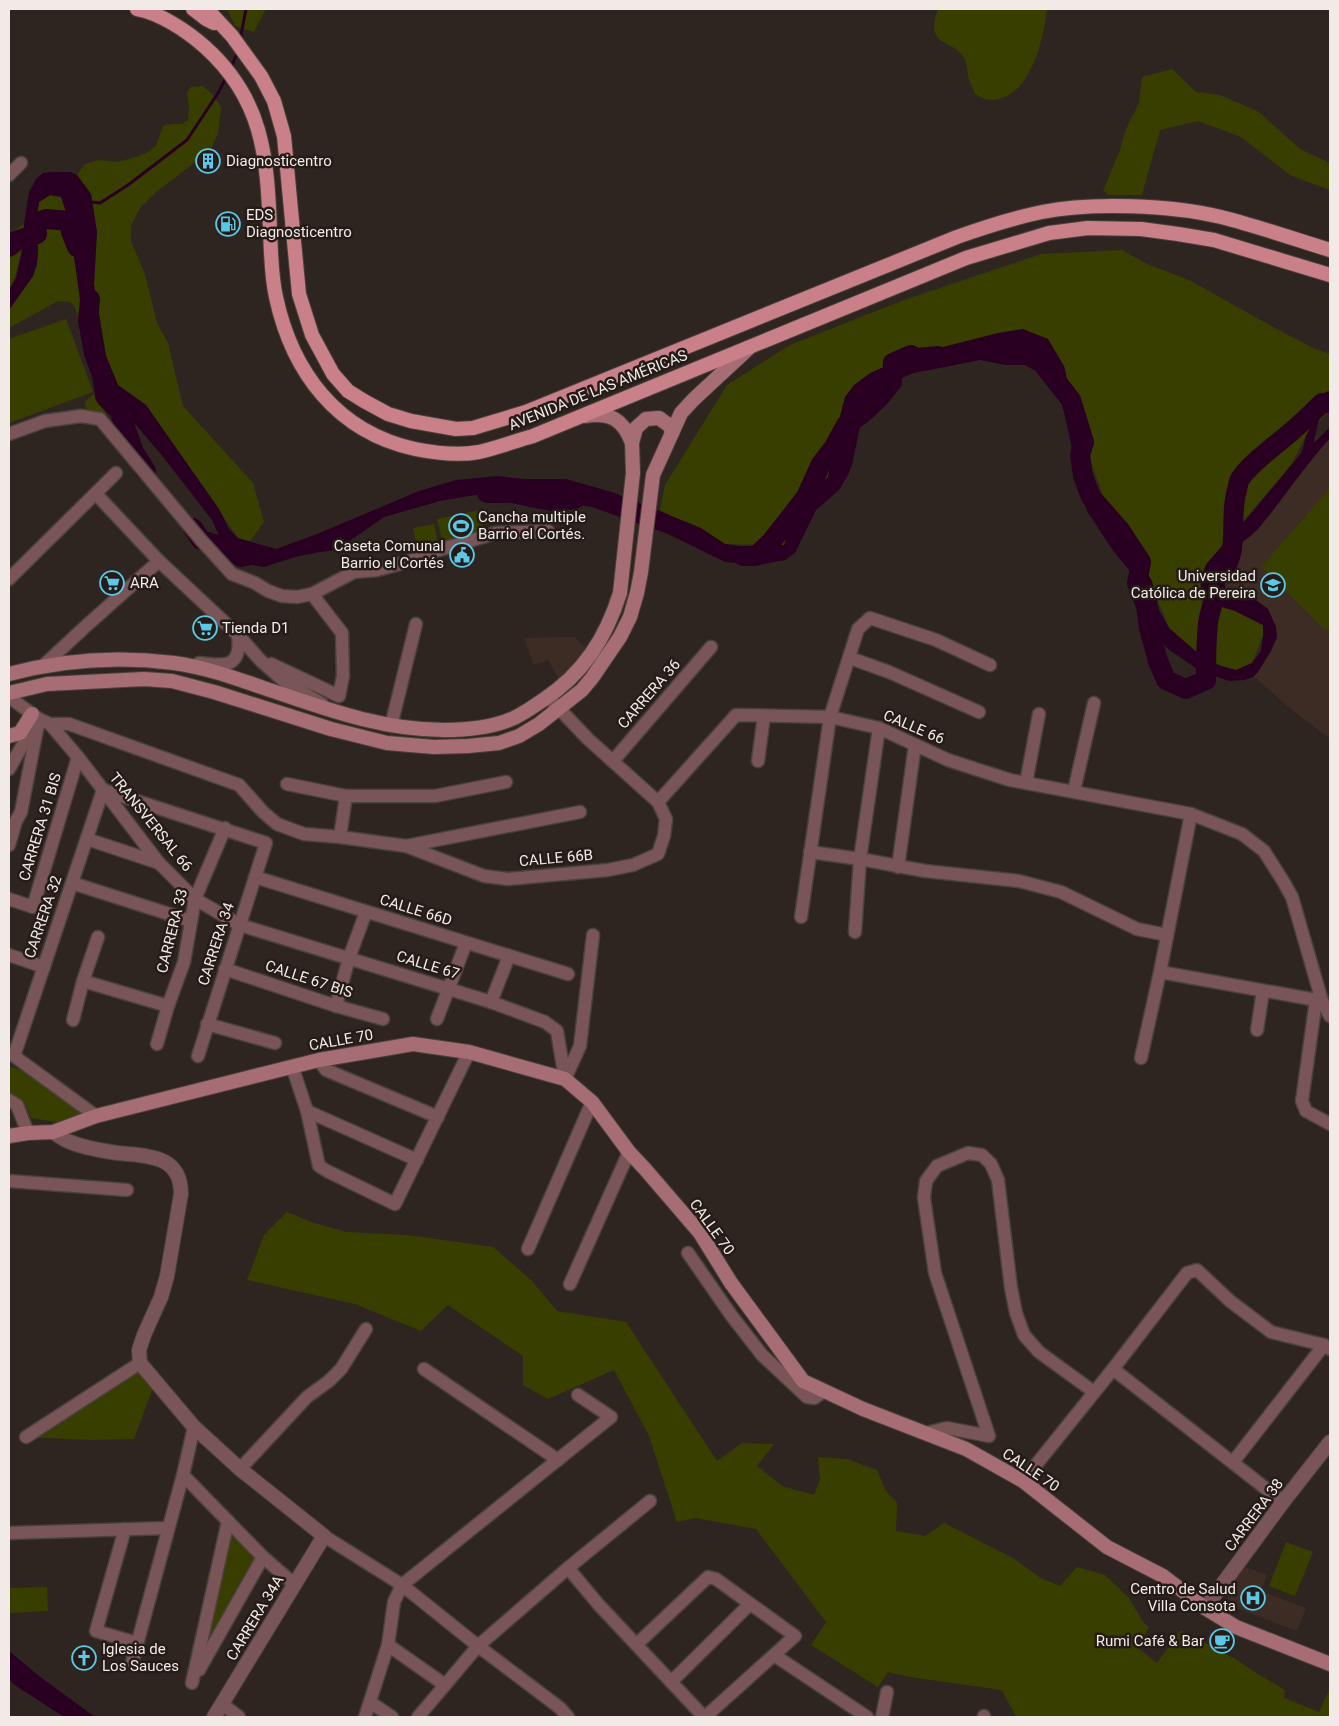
<svg xmlns="http://www.w3.org/2000/svg" width="1339" height="1726" font-family="Roboto,sans-serif">
<style>
.built{fill:#3c2c24}
.green{fill:#383e00}
.water{fill:#290021}
.lines{fill:none;stroke-linecap:round;stroke-linejoin:round}
.stream{stroke:#290021;stroke-width:3}
.river{stroke:#290021;stroke-width:20}
.minor-casing{stroke:#4a413c;stroke-width:15}
.tertiary-casing{stroke:#4a413c;stroke-width:16}
.secondary-casing{stroke:#4a413c;stroke-width:16}
.primary-casing{stroke:#4a413c;stroke-width:16}
.minor{stroke:#795558;stroke-width:12}
.tertiary{stroke:#795558;stroke-width:14}
.secondary{stroke:#a66d74;stroke-width:14}
.primary{stroke:#c98089;stroke-width:14}
.labels{text-anchor:middle;stroke-width:5;stroke-linejoin:round;paint-order:stroke}
.poi-label{font-size:15px;fill:#f1eae7;stroke:#251b17;text-anchor:start}
.street-label{font-size:15px;fill:#f1eae7;stroke:#251b17}
</style>
<rect width="100%" height="100%" fill="#2f2520"/>
<g class="built">
<path d="M1330 438V739L1286 705 1254 676 1262 666 1277 637 1276 627 1268 609 1253 598 1233 591 1216 590 1215 580 1218 572 1232 553 1241 543 1252 535 1272 512 1310 460Z"/>
<path d="M574 637 592 653 563 686 548 660 534 665 524 638Z"/>
<path d="M1240 1565 1267 1575 1261 1591 1306 1608 1297 1631 1226 1604Z"/>
</g>
<g class="green">
<path d="M227 9H266L254 32 235 26Z"/>
<path d="M938 9H1047C1044 37 1032 90 1001 98 998 99 993 101 990 100 985 100 979 96 975 94 973 89 971 84 969 79 967 73 968 66 965 60 956 38 923 50 938 9Z"/>
<path d="M1172 69 1196 92 1220 95 1259 112 1300 149 1330 163V190L1290 175 1241 137 1198 121 1160 130 1142 195H1109L1103 191 1120 150 1126 129 1139 103 1142 77Z"/>
<path d="M203 86 213 95 221 107 218 133 210 151 156 192 140 208 131 226V241L145 274 157 323 168 343 183 406 253 483 264 522 245 548 146 405 118 385 106 356 94 284 97 232 91 194 77 175 85 164 98 160 117 162 133 158 148 152 156 146 163 126 172 124H182L188 120 189 106 187 92 191 87Z"/>
<path d="M50 195 62 197 69 221 80 299 88 321 94 353 106 392 113 405 125 414 122 419 117 421 107 413 94 412 86 410 85 402 94 394 95 375 93 368 89 358 85 334 74 305 69 302 58 301 9 328V310L33 276 37 264 38 250 36 223 39 202Z"/>
<path d="M24 224C22 247 20 269 9 290V234Z"/>
<path d="M1122 250 1145 263 1191 281 1273 327 1315 349 1330 354V410L1306 436 1291 465 1216 553 1200 581 1235 611 1263 625V636L1252 663 1236 670 1221 666 1195 651 1177 646 1141 562 1112 521 1084 442 1064 366 1023 329 845 397 828 477 785 545 725 544 660 510 665 485 727 385 790 345 904 300 1041 254Z"/>
<path d="M66 319 93 392 9 423V339Z"/>
<path d="M1330 488V627L1326 631 1261 567Z"/>
<path d="M479 510 485 533 443 543 437 519Z"/>
<path d="M434 524 438 543 417 547 413 528Z"/>
<path d="M9 1067 24 1070 84 1115 56 1122 31 1118 26 1106 9 1092Z"/>
<path d="M287 1212 311 1222 346 1232 407 1235 493 1247 531 1280 557 1311 626 1322 717 1461 742 1443 774 1444 757 1466 782 1486 814 1495 820 1480 818 1457 847 1459 877 1470 886 1491 897 1503 896 1531 925 1536 944 1523 1013 1558 1041 1578 1060 1586 1077 1567 1105 1575 1129 1598 1143 1622 1149 1627 1138 1648 1157 1663 1181 1630 1237 1660 1253 1671 1285 1690 1284 1698 1319 1712 1330 1688V1717H1016L1002 1690 910 1677 888 1672 878 1687 811 1645 826 1622 756 1529 696 1518 677 1522 649 1436 614 1370 548 1399 523 1385V1356L448 1305 421 1331 355 1304 247 1280 264 1235Z"/>
<path d="M140 1363 155 1382 134 1439 91 1440 26 1437Z"/>
<path d="M228 1521 263 1557 192 1683Z"/>
<path d="M1286 1542 1313 1552 1295 1596 1269 1586Z"/>
<path d="M47 1587 48 1611 9 1613V1588Z"/>
</g>
<g class="water">
<path d="M51 172H71L77 175 91 194 97 232 94 284 106 356 118 385 146 405 219 509 229 529 238 538 276 549 317 534 419 491 456 480 498 476 524 479H566L615 493 701 528 725 544 754 548 784 545 794 514 806 497 828 477 838 424 845 397 854 385 870 373 911 355 998 333 1023 329 1048 339 1064 366 1077 425 1105 513 1132 548 1152 581 1159 610 1169 628 1206 660 1221 666 1236 670 1252 663 1261 651 1263 636V625L1235 611 1212 604 1201 595C1200 583 1201 574 1207 563L1249 516 1302 452 1306 436 1322 403 1330 395V401L1320 416 1314 440 1315 442 1330 427V438C1304 467 1283 499 1258 529 1252 535 1246 539 1240 544 1232 551 1224 562 1218 571 1214 577 1215 583 1216 590L1244 592 1253 598 1268 609 1276 627 1277 637 1271 651 1258 672 1253 677 1245 680 1229 681 1200 671 1168 649 1149 628 1137 583 1130 571 1114 552 1087 511 1076 477 1072 449 1061 398 1048 372 1042 363 1027 355H1006L914 373 892 382 872 397 863 413 852 465 848 475 839 490 816 510 795 553 785 560 760 565 725 562 668 534 592 507 512 493H487L440 501 384 517 337 550 320 552 295 557 264 567 252 565 236 559 224 547 212 520 164 458 136 425 125 414 113 405 106 392 94 353 88 321 80 299 69 221 61 197 50 195 39 202 36 223 38 250 37 264 33 276 9 310V290L16 278 22 251 24 224 29 192 36 179 43 173Z"/>
<path d="M9 1651 39 1676 95 1717H64L13 1684 9 1679Z"/>
</g>
<g class="lines">
<g class="stream">
<path d="M240 40 246 9"/>
<path d="M231 68 238 51"/>
<path d="M90 204 92 202 100 203 128 185 187 140 218 93 227 76"/>
</g>
<g class="river">
<path d="M9 247 16 241 37 234 36 223 46 219 69 221 71 232 77 247"/>
<path d="M90 299 88 321 94 353 102 375 105 396 113 405 125 414 121 416 134 452 146 471"/>
<path d="M981 350 1006 355H1027L1042 363 1071 400 1084 442 1080 455 1083 476 1091 497 1120 530 1141 562 1137 583 1146 606 1149 628 1158 661 1166 680 1186 689 1206 680C1206 661 1206 642 1208 623 1210 609 1217 595 1215 580 1244 554 1227 523 1237 490 1238 487 1238 482 1240 479 1248 466 1267 452 1279 442 1294 430 1308 417 1322 403H1327L1330 401"/>
<path d="M487 493H512L551 501 575 499"/>
<path d="M193 528 201 540 224 547 241 557 249 555"/>
<path d="M743 556H756L771 542 806 497 821 464 834 447 846 425 863 413 879 398 892 382 893 363 911 355 916 358 938 356"/>
</g>
<g class="minor-casing">
<g id="minor">
<path d="M9 175 21 163"/>
<path d="M9 434 45 421 81 416 100 419 201 540 232 574 255 583 268 591 282 596 297 597 312 594 354 572 377 570 407 562 432 552 496 533 548 531"/>
<path d="M96 494 159 561 238 635 261 661 284 681 322 704"/>
<path d="M9 579 116 473"/>
<path d="M850 658 889 672 979 712"/>
<path d="M199 663C224 666 242 669 238 635"/>
<path d="M271 664 339 696 343 676 342 633 312 594"/>
<path d="M43 666 86 626 159 561"/>
<path d="M9 697 39 719 50 724H69L239 785 263 812 277 824 304 834 340 837 406 846 580 812"/>
<path d="M50 724 78 757 159 863 195 899 240 925 491 1002 545 1022 557 1031 565 1079"/>
<path d="M391 726 416 624"/>
<path d="M613 761 711 647"/>
<path d="M758 761 764 716"/>
<path d="M9 769 34 725"/>
<path d="M1026 783 1039 714"/>
<path d="M287 784 346 796H435L506 782"/>
<path d="M103 790 266 843 198 1056"/>
<path d="M1074 791 1094 703"/>
<path d="M658 802 736 715 830 717 879 728 948 760 985 772 1010 780 1191 814 1242 834 1264 851 1283 881 1292 897 1322 1001 1330 1016"/>
<path d="M340 837 346 796"/>
<path d="M87 839 159 863"/>
<path d="M9 845 16 821 21 812 39 719"/>
<path d="M406 846 484 876 508 879 608 870 633 865 658 854 664 836 666 819 658 802 588 739 548 697"/>
<path d="M810 852 860 859 925 871 1019 881 1061 892 1137 929 1167 935"/>
<path d="M898 867 915 745"/>
<path d="M255 877 568 974"/>
<path d="M72 883 191 921"/>
<path d="M9 899 33 907 78 757"/>
<path d="M801 917 830 717 858 629 870 618 936 640 990 665"/>
<path d="M855 932 860 859 879 728"/>
<path d="M9 955 44 967"/>
<path d="M225 969 336 1006 383 1019"/>
<path d="M1160 972 1322 1001"/>
<path d="M83 981 168 1006"/>
<path d="M1316 1000 1302 1101 1306 1111 1330 1124"/>
<path d="M491 1002 509 956"/>
<path d="M336 1006 349 958 366 912"/>
<path d="M437 1019 466 943"/>
<path d="M73 1020 83 981 98 937"/>
<path d="M207 1024 275 1043"/>
<path d="M1257 1030 1263 991"/>
<path d="M157 1044 168 1006 184 962 195 899 225 828"/>
<path d="M1141 1058 1160 972 1191 814"/>
<path d="M319 1060 326 1070 438 1117"/>
<path d="M292 1066 307 1111 319 1166 327 1171 395 1204 469 1052"/>
<path d="M565 1079 580 1046 593 935"/>
<path d="M9 1100 17 1105 28 1133"/>
<path d="M307 1111 417 1160"/>
<path d="M96 1116 14 1056 103 790"/>
<path d="M9 1181 127 1190"/>
<path d="M528 1249 592 1102"/>
<path d="M688 1253 731 1315 762 1355 807 1397 814 1398 824 1391"/>
<path d="M570 1284 629 1152"/>
<path d="M424 1369 558 1460"/>
<path d="M1113 1369 1283 1502"/>
<path d="M926 1433 947 1428 989 1436 935 1273 924 1198 926 1181 937 1166 968 1153 982 1155 991 1164 998 1180 1011 1288 1016 1313 1024 1335 1039 1352 1094 1392"/>
<path d="M26 1437 140 1363"/>
<path d="M1233 1462 1324 1345"/>
<path d="M240 1469 307 1397 329 1381 341 1369 366 1329"/>
<path d="M183 1475 263 1557 294 1584"/>
<path d="M1023 1481 1113 1369 1187 1273 1197 1270 1230 1301 1271 1332 1324 1345 1330 1349"/>
<path d="M125 1529 96 1631 137 1643"/>
<path d="M9 1533 167 1528"/>
<path d="M324 1536 402 1585 478 1646 560 1708 568 1717"/>
<path d="M568 1568 599 1605 704 1717"/>
<path d="M637 1644 708 1577 716 1579 795 1636 705 1717"/>
<path d="M388 1645 445 1685"/>
<path d="M774 1655 867 1717"/>
<path d="M132 1663 183 1475 194 1427"/>
<path d="M199 1670 263 1557"/>
<path d="M671 1682 750 1604"/>
<path d="M192 1683 228 1521"/>
<path d="M370 1702 392 1717"/>
<path d="M222 1704 239 1717"/>
<path d="M365 1717 388 1645 394 1602 402 1585 611 1417 578 1395"/>
<path d="M418 1717 478 1646 568 1568 650 1501"/>
<path d="M882 1717 887 1692"/>
<path d="M984 1717V1716"/>
</g>
</g>
<g class="tertiary-casing">
<g id="tertiary">
<path d="M53 1132C58 1135 64 1140 70 1142 82 1147 98 1150 111 1152 141 1157 181 1151 181 1194L167 1276 161 1297 144 1335 139 1350 140 1363 194 1427 240 1469 324 1536 214 1717"/>
<path d="M1205 1608 1283 1502 1330 1442"/>
</g>
</g>
<g class="secondary-casing">
<g id="secondary">
<path d="M585 416C610 412 623 419 632 443"/>
<path d="M9 674C62 660 119 656 174 663 204 667 232 677 261 687 321 707 379 730 444 730 467 730 492 728 514 718 524 713 533 707 543 700 583 674 606 638 620 593L633 473 632 443 636 428 646 419 659 418 670 426 672 433"/>
<path d="M9 693 47 684 144 679 172 681 214 692 331 729 387 743 434 747 468 746 499 743 519 736 539 724 582 690 592 678 620 637 630 617 637 593 641 572 653 475 681 413 694 399 749 348"/>
<path d="M9 736 20 733 32 714"/>
<path d="M9 1136 28 1133 53 1132 96 1116 319 1060 413 1044 469 1052 565 1079 592 1102 629 1152 645 1169 700 1233 731 1283 803 1381 863 1409 966 1449 1023 1481 1107 1547 1163 1576 1205 1608 1236 1627 1330 1664"/>
</g>
</g>
<g class="primary-casing">
<g id="primary">
<path d="M137 9C160 13 187 31 205 47 263 99 267 156 270 229 271 252 271 275 276 297 292 372 337 432 415 449 435 453 458 456 479 452 497 448 515 441 533 436L966 258 1049 233 1088 228 1141 229 1178 234 1214 240 1330 275"/>
<path d="M193 9 206 19 214 23"/>
<path d="M207 9 232 36 261 76 274 101 284 136 299 294 312 335 333 374 348 391 364 401 388 414 411 421 456 429 473 428 526 412 957 237C985 227 1013 218 1042 212 1092 202 1171 205 1221 217 1257 226 1294 239 1330 250"/>
</g>
</g>
<use href="#minor" class="minor"/>
<use href="#tertiary" class="tertiary"/>
<use href="#secondary" class="secondary"/>
<use href="#primary" class="primary"/>
</g>
<defs>
<g id="building-ring" transform="scale(1.25)"><circle r="9.5" fill="#251b17" stroke="#5ac8e6" stroke-width="1.5"/><path d="M-4-6H4V6H1V3H-1V6H-4ZM-2.5-4.3h1.7v1.8h-1.7ZM.8-4.3h1.7v1.8H.8ZM-2.5-1h1.7V.8h-1.7ZM.8-1h1.7V.8H.8Z" fill="#5ac8e6"/></g>
<g id="fuel-ring" transform="scale(1.25)"><circle r="9.5" fill="#251b17" stroke="#5ac8e6" stroke-width="1.5"/><path d="M-5.5-6h7V0h2V4h1.3V-2.5L3-4.5l.8-.8L6-3V5H2.5V1h-1V6h-7ZM-4.2-4.7v3.2H.2V-4.7Z" fill="#5ac8e6"/></g>
<g id="stadium-ring" transform="scale(1.25)"><circle r="9.5" fill="#251b17" stroke="#5ac8e6" stroke-width="1.5"/><path d="M0-5a6.5 5 0 1 0 0 10a6.5 5 0 1 0 0-10ZM-3.5-1.8h7v3.6h-7Z" fill="#5ac8e6"/></g>
<g id="civic-ring" transform="scale(1.25)"><circle r="9.5" fill="#251b17" stroke="#5ac8e6" stroke-width="1.5"/><path d="M-.6-6.5H3V-4.5H.6V-3L4-1V1h2V6H-6V1h2V-1L-.6-3ZM-1.2 2.5V6h2.4V2.5Z" fill="#5ac8e6"/></g>
<g id="supermarket-ring" transform="scale(1.25)"><circle r="9.5" fill="#251b17" stroke="#5ac8e6" stroke-width="1.5"/><path d="M-6-5.5h2.5l.6 2H6L4.5 2H-2.5L-4.4-4H-6ZM-1.5 3.2a1.3 1.3 0 1 0 .1 0ZM3 3.2a1.3 1.3 0 1 0 .1 0Z" fill="#5ac8e6"/></g>
<g id="university-ring" transform="scale(1.25)"><circle r="9.5" fill="#251b17" stroke="#5ac8e6" stroke-width="1.5"/><path d="M0-5L7-2L0 1L-7-2ZM-4 1L0 2.5L4 1V4Q0 6-4 4Z" fill="#5ac8e6"/></g>
<g id="hospital-ring" transform="scale(1.25)"><circle r="9.5" fill="#251b17" stroke="#5ac8e6" stroke-width="1.5"/><path d="M-5-5h3v3.5h4V-5h3V5h-3V1.5h-4V5h-3Z" fill="#5ac8e6"/></g>
<g id="cafe-ring" transform="scale(1.25)"><circle r="9.5" fill="#251b17" stroke="#5ac8e6" stroke-width="1.5"/><path d="M-5.5-4.5H6V0H3Q3 3.5 0 3.5H-2.5Q-5.5 3.5-5.5 0ZM3-3.2v2h1.7v-2ZM-6 4.5H4V6H-6Z" fill="#5ac8e6"/></g>
<g id="church-ring" transform="scale(1.25)"><circle r="9.5" fill="#251b17" stroke="#5ac8e6" stroke-width="1.5"/><path d="M-1.2-6h2.4v3.5h3.3v2.4h-3.3V6h-2.4V-.1h-3.3v-2.4h3.3Z" fill="#5ac8e6"/></g>
</defs>
<g fill-rule="evenodd">
<use href="#building-ring" x="208" y="161"/>
<use href="#fuel-ring" x="228" y="224"/>
<use href="#stadium-ring" x="461" y="526"/>
<use href="#civic-ring" x="462" y="555"/>
<use href="#supermarket-ring" x="112" y="583"/>
<use href="#university-ring" x="1273" y="585"/>
<use href="#supermarket-ring" x="205" y="628"/>
<use href="#hospital-ring" x="1253" y="1598"/>
<use href="#cafe-ring" x="1222" y="1641"/>
<use href="#church-ring" x="84" y="1658"/>
</g>
<g class="labels">
<g class="poi-label">
<text x="226" y="166">Diagnosticentro</text>
<text x="246" y="220">EDS<tspan x="246" dy="17">Diagnosticentro</tspan></text>
<text x="478" y="522">Cancha multiple<tspan x="478" dy="17">Barrio el Cortés.</tspan></text>
<text x="444" y="551" text-anchor="end">Caseta Comunal<tspan x="444" dy="17">Barrio el Cortés</tspan></text>
<text x="1256" y="581" text-anchor="end">Universidad<tspan x="1256" dy="17">Católica de Pereira</tspan></text>
<text x="130" y="588">ARA</text>
<text x="222" y="633">Tienda D1</text>
<text x="1236" y="1594" text-anchor="end">Centro de Salud<tspan x="1236" dy="17">Villa Consota</tspan></text>
<text x="1204" y="1646" text-anchor="end">Rumi Café &amp; Bar</text>
<text x="102" y="1654">Iglesia de<tspan x="102" dy="17">Los Sauces</tspan></text>
</g>
<g class="street-label">
<text transform="translate(598 390) rotate(-22)" y="5">AVENIDA DE LAS AMÉRICAS</text>
<text transform="translate(649 694) rotate(-49)" y="5">CARRERA 36</text>
<text transform="translate(914 727) rotate(23)" y="5">CALLE 66</text>
<text transform="translate(151 822) rotate(51)" y="5">TRANSVERSAL 66</text>
<text transform="translate(40 827) rotate(-73)" y="5">CARRERA 31 BIS</text>
<text transform="translate(556 858) rotate(-5)" y="5">CALLE 66B</text>
<text transform="translate(416 910) rotate(17)" y="5">CALLE 66D</text>
<text transform="translate(43 917) rotate(-71)" y="5">CARRERA 32</text>
<text transform="translate(172 931) rotate(-76)" y="5">CARRERA 33</text>
<text transform="translate(216 944) rotate(-72)" y="5">CARRERA 34</text>
<text transform="translate(428 965) rotate(17)" y="5">CALLE 67</text>
<text transform="translate(309 979) rotate(18)" y="5">CALLE 67 BIS</text>
<text transform="translate(341 1040) rotate(-10)" y="5">CALLE 70</text>
<text transform="translate(712 1227) rotate(54)" y="5">CALLE 70</text>
<text transform="translate(1031 1470) rotate(34)" y="5">CALLE 70</text>
<text transform="translate(1254 1515) rotate(-53)" y="5">CARRERA 38</text>
<text transform="translate(255 1618) rotate(-59)" y="5">CARRERA 34A</text>
</g>
</g>
<rect width="1339" height="1726" fill="none" stroke="#f1eae7" stroke-width="20"/>
</svg>
